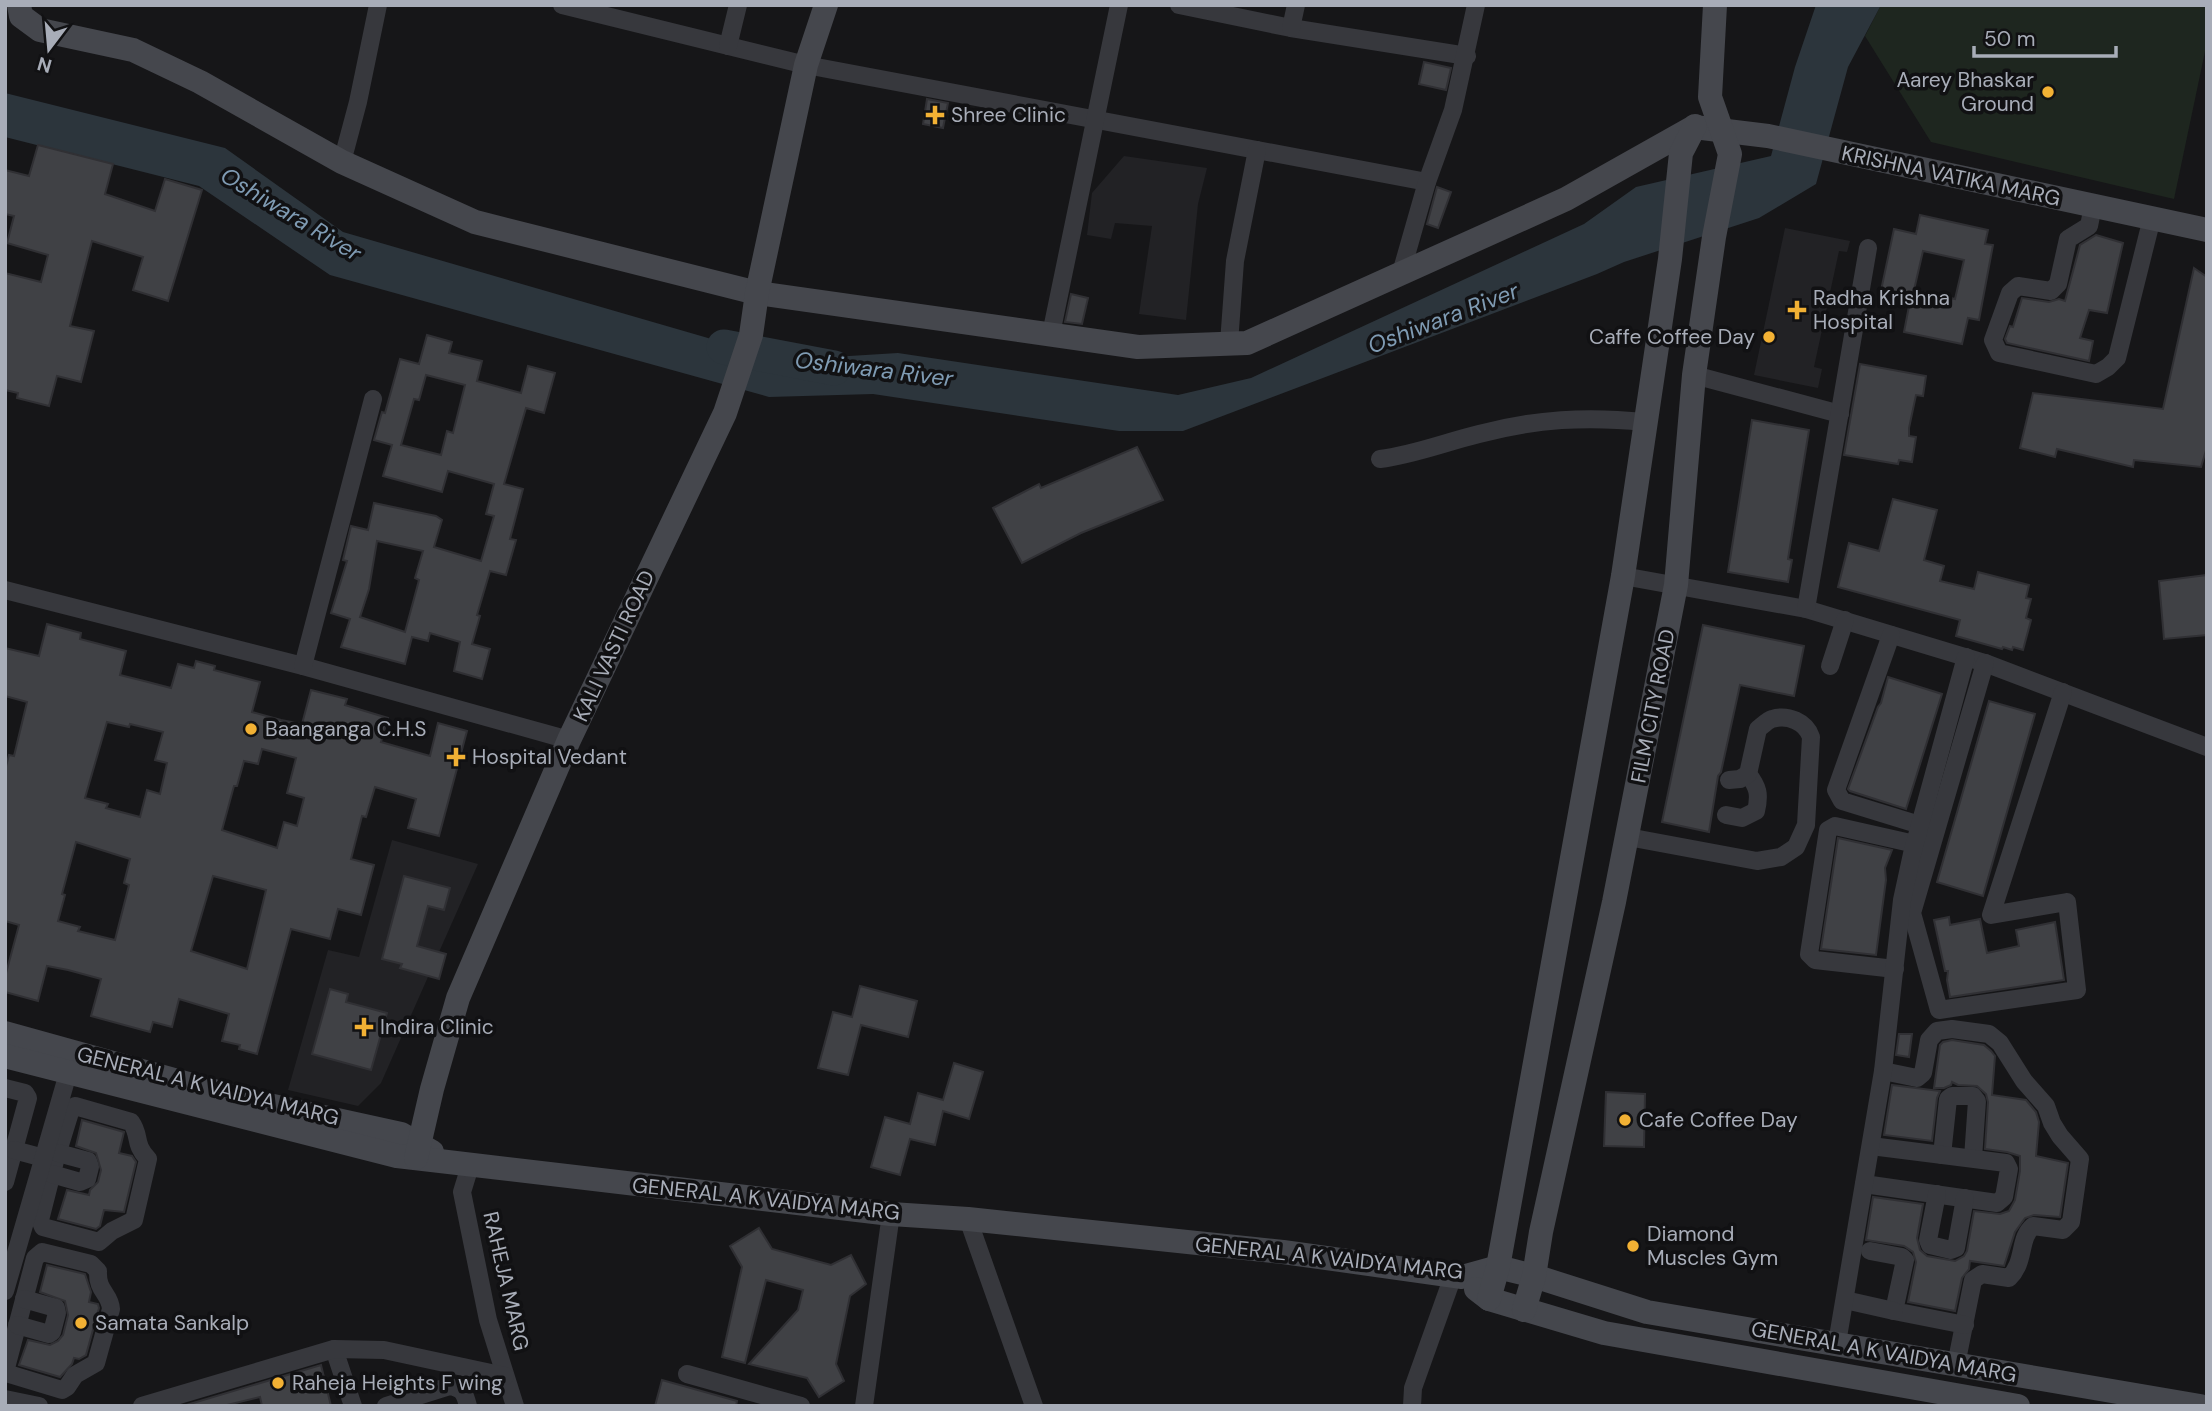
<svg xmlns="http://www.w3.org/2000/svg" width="2212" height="1411" font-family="'DM Sans',sans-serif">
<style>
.built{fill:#222225}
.green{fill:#1e261f}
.water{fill:#2c353c}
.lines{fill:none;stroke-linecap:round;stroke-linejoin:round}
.river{stroke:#2c353c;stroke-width:35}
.building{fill:#404145;stroke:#303034;stroke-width:2;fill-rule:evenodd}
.street{stroke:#37383d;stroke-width:18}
.secondary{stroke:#45474d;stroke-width:24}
.poi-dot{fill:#f2b134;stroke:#111113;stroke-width:2.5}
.labels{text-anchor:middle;stroke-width:7;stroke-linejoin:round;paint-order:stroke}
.poi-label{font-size:21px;fill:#a8adb8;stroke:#111113;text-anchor:start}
.street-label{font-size:21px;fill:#a8adb8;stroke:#111113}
.water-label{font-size:23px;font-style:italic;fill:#7f9bb3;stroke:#111113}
</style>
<rect width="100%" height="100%" fill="#161618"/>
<g class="built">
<path d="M1124 156 1207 168 1198 204 1186 320 1139 314 1152 226 1115 223 1111 239 1087 235 1092 193Z"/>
<path d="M1785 228 1850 241 1847 252 1839 251 1814 367 1822 369 1818 388 1754 375Z"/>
<path d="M392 840 478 864 381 1083 358 1106 288 1090 328 950 359 957Z"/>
</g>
<path class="green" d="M1881 5H2207V42L2174 199 1931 142 1865 36Z"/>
<path class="water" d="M1816 5H1881L1848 67 1816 184 1759 218 1624 262 1597 274 1183 431H1119L873 394 769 397 330 275 199 186 5 137V93L225 148 343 232 784 360 898 353 1178 395 1251 378 1584 224 1636 187 1771 156 1795 67Z"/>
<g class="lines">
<path class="river" d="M724 347 834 368"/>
</g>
<g class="building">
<path d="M1424 62 1451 68 1446 90 1419 84Z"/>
<path d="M927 99 948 103 943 128 923 124Z"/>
<path d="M38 145 113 164 105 194 155 211 165 179 202 190 168 301 133 290 143 257 92 241 70 326 94 331 81 382 57 376 49 406 17 398 18 393 5 390V273L41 282 48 255 7 243 14 216 5 214V170L29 176Z"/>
<path d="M1437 187 1451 192 1438 228 1427 224Z"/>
<path d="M1920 215 1988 230 1985 244 1993 245 1979 320 1968 318 1962 344 1904 332 1909 306 1879 300 1894 229 1916 234ZM1923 251 1964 260 1955 299 1914 290Z"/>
<path d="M2096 235 2123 243 2107 313 2089 310 2080 338 2093 341 2089 361 2007 343 2005 339 2010 326 2013 327 2022 298 2049 302 2059 299 2065 301 2080 245Z"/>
<path d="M2194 268 2207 277V447L2201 467 2134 460 2133 467 2057 449 2055 457 2020 448 2033 393 2163 409Z"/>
<path d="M1071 294 1088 298 1082 324 1065 322Z"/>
<path d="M427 335 452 342 449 353 482 361 477 381 521 393 528 366 555 373 544 413 526 408 504 484 523 489 510 539 516 540 506 575 490 571 477 615 480 616 472 644 490 649 482 679 454 671 460 642 430 633 428 641 412 637 405 664 341 647 350 619 331 613 347 561 343 560 351 526 368 530 374 503 436 516 442 520 434 547 481 561 494 516 486 514 494 484 448 471 442 492 383 476 392 445 374 440 382 412 385 413 400 359 419 364ZM426 375 465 385 453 433 447 431 441 455 401 445 414 399 419 400ZM377 541 423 551 415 578 419 580 405 632 360 617 369 589Z"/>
<path d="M1860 364 1926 376 1923 396 1916 395 1909 428V436L1916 437 1912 462 1899 460 1898 464 1844 455Z"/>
<path d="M1752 420 1809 430 1788 559 1792 560 1788 582 1728 572Z"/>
<path d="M1137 447 1163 500 1081 533 1022 563 993 508 1039 484 1041 488Z"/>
<path d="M1893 499 1937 510 1924 560 1944 566 1940 581 1974 589 1978 572 2029 585 2026 598 2031 599 2026 618 2031 620 2023 650 2013 647 2012 650 2003 647 2002 649 1956 636 1960 620 1838 587 1849 543 1879 551Z"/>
<path d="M2207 575V635L2164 639 2159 581Z"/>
<path d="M47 624 81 633 80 639 126 651 120 675 148 682 171 688 178 664 194 668 196 661 215 666 214 670 260 682 252 712 281 720 302 724 311 690 347 699 345 705 388 718 381 742 430 756 438 723 467 731 439 836 408 828 416 799 375 787 366 817 362 816 351 859 374 865 361 915 338 909 330 939 291 929 257 1054 239 1049 240 1045 222 1041 229 1014 179 999 172 1027 153 1022 150 1032 91 1016 101 979 68 970 47 966 38 1001 5 992V977L19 925 5 921V770L9 755 14 756 27 702 5 696V648L39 656ZM107 722 129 727 130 724 163 732 155 760 167 763 160 794 147 790 140 817 106 808 108 804 85 798ZM262 749 296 758 287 793 304 798 297 826 284 822 277 848 222 830 234 786H237L244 761 258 764ZM76 842 130 859 124 883 129 885 115 940 78 931 80 927 58 921 65 895 62 894ZM213 876 266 890 247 969 191 951Z"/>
<path d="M1703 625 1804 646 1794 696 1740 685 1721 772 1718 776 1709 832 1662 822Z"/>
<path d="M1888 677 1942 694 1906 809 1850 791 1848 789 1878 707 1881 703Z"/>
<path d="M1989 701 2035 714 1983 896 1937 882Z"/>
<path d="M1838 838 1892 850 1885 868 1886 880 1876 955 1821 949Z"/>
<path d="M404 876 450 888 444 910 428 906 417 946 446 954 439 979 400 968 402 964 382 959Z"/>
<path d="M1949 917 1950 925 1980 919 1987 953 2019 946 2016 930 2055 922 2064 980 1950 997 1947 980 1948 971H1945L1934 920Z"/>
<path d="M860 986 917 1001 908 1037 861 1025 848 1075 818 1068 833 1012 852 1017Z"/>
<path d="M330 989 348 994 346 1002 387 1013 371 1070 312 1054Z"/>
<path d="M1899 1034H1912L1909 1057 1896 1055Z"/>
<path d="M1952 1040 1984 1045 1991 1051 1995 1056 1992 1095 2026 1100 2036 1112 2039 1122 2036 1156 2068 1163 2060 1217 2034 1215 2025 1218 2015 1232 2004 1266 1970 1261 1969 1269 1962 1278 1955 1311 1908 1302 1916 1262 1913 1252 1904 1246 1866 1240 1873 1197 1923 1204 1917 1238 1920 1250 1927 1256 1955 1261 1964 1256 1967 1251 1974 1211 2000 1214 2009 1211 2015 1200 2020 1171V1156L2007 1152 1985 1149 1988 1102 1986 1094 1977 1086 1958 1085 1952 1082 1951 1085 1944 1088H1934L1940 1045 1943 1042Z"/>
<path d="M954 1063 983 1072 969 1119 943 1111 935 1145 910 1139 900 1175 871 1167 885 1117 910 1124 918 1093 943 1100Z"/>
<path d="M1892 1085 1940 1091 1937 1098 1932 1141 1884 1135Z"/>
<path d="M1606 1092 1645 1094 1644 1147 1604 1146Z"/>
<path d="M82 1120 124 1132 119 1153 132 1156 136 1162 124 1212 104 1210 100 1226 96 1229 58 1219 67 1190 89 1195 90 1190 98 1182 101 1170 96 1153 76 1146Z"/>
<path d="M759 1228 772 1249 831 1265 851 1255 866 1284 850 1296 836 1364 844 1381 819 1397 807 1378 749 1364 798 1310 803 1290 766 1280 745 1363 722 1357 742 1267 730 1246Z"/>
<path d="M47 1265 85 1274 91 1292 89 1302 98 1304 99 1308 86 1355 79 1359 74 1358 72 1364 60 1377 19 1365 28 1340 50 1345 58 1341 63 1335 68 1315 65 1301 40 1292Z"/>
<path d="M321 1365 331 1406H262L260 1397 223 1406H183Z"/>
<path d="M662 1380 737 1401 736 1406H655Z"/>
</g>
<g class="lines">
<g class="street">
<path d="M562 5 806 65 1427 182"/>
<path d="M1179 5 1291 28 1467 56"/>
<path d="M1291 28 1296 5"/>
<path d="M728 46 738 5"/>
<path d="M342 162 358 102 378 5"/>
<path d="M2093 206 2089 226 2068 239 2058 284 2051 291 2018 286 2010 293 1993 340 1999 353 2096 374 2108 367 2117 358 2152 218"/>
<path d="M1401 273 1427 182 1453 110 1476 5"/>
<path d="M1051 334 1119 5"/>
<path d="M1229 343 1235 261 1257 150"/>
<path d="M1694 375 1840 414"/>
<path d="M1380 459C1413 455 1446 442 1479 434 1536 419 1586 416 1645 422"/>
<path d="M1623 576 1806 609 1985 663 2207 747"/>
<path d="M5 590 303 666 569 740"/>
<path d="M1806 609 1868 248"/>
<path d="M1891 635 1836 790 1842 801 1920 825"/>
<path d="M1985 663 1912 913 1939 1010 2077 990 2067 902 1991 915 2063 692"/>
<path d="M303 666 373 399"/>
<path d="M1830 666 1845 620"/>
<path d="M1726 815 1742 818 1756 811C1760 794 1758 787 1748 774"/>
<path d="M1628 837 1757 861 1781 857 1796 847 1806 825 1811 737C1806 722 1788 714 1772 719 1768 720 1762 726 1758 729L1748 774 1740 779 1729 780"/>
<path d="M1895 969 1815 960 1809 954 1828 830 1835 826 1915 844"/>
<path d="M1883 1071 1917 1078 1923 1073 1929 1040 1937 1031 1952 1029 1989 1034 2000 1043 2024 1081 2046 1106 2052 1123 2060 1136 2080 1159 2071 1222 2063 1230 2033 1226C2018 1239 2026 1261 2009 1278L1982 1274 1973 1280 1956 1365"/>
<path d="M5 1088 25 1093 28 1098 5 1182"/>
<path d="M14 1150 55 1161 71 1109 75 1106 131 1122C141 1136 133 1143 148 1159L134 1220 112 1231 99 1242 43 1227 40 1220 55 1161"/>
<path d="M1942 1155 1948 1099 1952 1096H1973L1977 1101 1973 1158"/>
<path d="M470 1166 462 1192 488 1320 515 1406"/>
<path d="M52 1174 80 1182 87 1179 90 1167 88 1161 58 1153"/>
<path d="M1864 1184 1997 1203 2004 1197 2009 1169 2006 1163 1871 1146"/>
<path d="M1937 1194 1928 1240 1930 1245 1951 1250 1956 1248 1965 1198"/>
<path d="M968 1219 1034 1406"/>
<path d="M1870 1251 1902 1257 1905 1260 1894 1311 1965 1325"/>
<path d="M42 1252 91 1264 98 1271C97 1292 110 1293 111 1309L96 1363 75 1375 67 1387 62 1390 9 1374 6 1368 35 1258Z"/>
<path d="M5 1291 71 1063"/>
<path d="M1845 1300 1894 1311"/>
<path d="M17 1325 49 1334 52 1332 57 1313 56 1308 24 1299"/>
<path d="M1837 1343 1883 1071 1902 900 1912 854 1966 657"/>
<path d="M334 1349 353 1406"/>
<path d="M687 1374 801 1406"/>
<path d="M5 1399 39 1406"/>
<path d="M142 1406 334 1349 384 1350 505 1376"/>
<path d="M386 1406 450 1386C463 1388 465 1394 468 1406"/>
<path d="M864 1406 891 1214"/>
<path d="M1412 1406 1413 1388 1453 1276"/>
</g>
<g class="secondary">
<path d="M19 5 21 16 40 30 133 50 200 82 342 162 475 222 757 293 1138 347 1247 343 1566 199 1694 127 1768 136 2207 230"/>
<path d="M5 1033 250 1101 401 1134 432 1152"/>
<path d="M5 1056 397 1156 891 1214 968 1219 1283 1252 1462 1277 1498 1267 1534 1276 1647 1312 2200 1406"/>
<path d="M416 1158 432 1089 458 998 569 740 725 413 751 335 757 293 806 65 826 5"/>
<path d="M1476 1289 1489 1299 1604 1333 2018 1406"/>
<path d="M1489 1299 1498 1267 1623 576 1670 259 1681 153 1695 126"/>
<path d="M1524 1310 1534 1276 1541 1232 1614 902 1676 585 1694 375 1714 237 1730 154 1710 97 1715 5"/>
</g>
</g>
<g class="poi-dot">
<circle cx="2048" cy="92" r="7"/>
<path d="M931.5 104.5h7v7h7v7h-7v7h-7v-7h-7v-7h7z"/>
<path d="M1793.5 299.5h7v7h7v7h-7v7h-7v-7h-7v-7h7z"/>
<circle cx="1769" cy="337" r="7"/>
<circle cx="251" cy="729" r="7"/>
<path d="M452.5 746.5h7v7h7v7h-7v7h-7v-7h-7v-7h7z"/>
<path d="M360.5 1016.5h7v7h7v7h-7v7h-7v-7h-7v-7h7z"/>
<circle cx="1625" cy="1120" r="7"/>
<circle cx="1633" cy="1246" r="7"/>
<circle cx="81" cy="1323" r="7"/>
<circle cx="278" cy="1383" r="7"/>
</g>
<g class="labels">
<g class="poi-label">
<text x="2034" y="87" text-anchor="end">Aarey Bhaskar<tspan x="2034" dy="24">Ground</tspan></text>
<text x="951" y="122">Shree Clinic</text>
<text x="1813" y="305">Radha Krishna<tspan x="1813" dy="24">Hospital</tspan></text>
<text x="1755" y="344" text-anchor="end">Caffe Coffee Day</text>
<text x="265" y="736">Baanganga C.H.S</text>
<text x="472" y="764">Hospital Vedant</text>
<text x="380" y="1034">Indira Clinic</text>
<text x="1639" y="1127">Cafe Coffee Day</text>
<text x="1647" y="1241">Diamond<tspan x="1647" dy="24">Muscles Gym</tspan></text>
<text x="95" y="1330">Samata Sankalp</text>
<text x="292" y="1390">Raheja Heights F wing</text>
</g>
<g class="street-label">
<text transform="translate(1951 176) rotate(12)" y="7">KRISHNA VATIKA MARG</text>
<text transform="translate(614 646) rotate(-65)" y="7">KALI VASTI ROAD</text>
<text transform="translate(1653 706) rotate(-79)" y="7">FILM CITY ROAD</text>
<text transform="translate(208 1086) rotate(14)" y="7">GENERAL A K VAIDYA MARG</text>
<text transform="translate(766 1199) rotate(6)" y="7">GENERAL A K VAIDYA MARG</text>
<text transform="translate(1329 1258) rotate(6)" y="7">GENERAL A K VAIDYA MARG</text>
<text transform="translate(506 1281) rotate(77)" y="7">RAHEJA MARG</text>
<text transform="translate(1884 1352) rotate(10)" y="7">GENERAL A K VAIDYA MARG</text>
</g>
<g class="water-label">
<text transform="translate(291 214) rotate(31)" y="8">Oshiwara River</text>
<text transform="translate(1443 318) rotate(-21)" y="8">Oshiwara River</text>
<text transform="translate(874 369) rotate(7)" y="8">Oshiwara River</text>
</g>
</g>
<rect width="2212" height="1411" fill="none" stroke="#a8adb8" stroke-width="14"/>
<g transform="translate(49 49) rotate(196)" stroke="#111113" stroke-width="5" paint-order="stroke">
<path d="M0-5L12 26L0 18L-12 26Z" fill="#a8adb8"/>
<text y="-10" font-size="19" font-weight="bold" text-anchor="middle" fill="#a8adb8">N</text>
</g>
<path d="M1974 46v10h142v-10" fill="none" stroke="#a8adb8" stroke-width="3.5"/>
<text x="1984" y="46" font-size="21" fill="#a8adb8" stroke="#111113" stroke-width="5" paint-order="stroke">50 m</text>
</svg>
